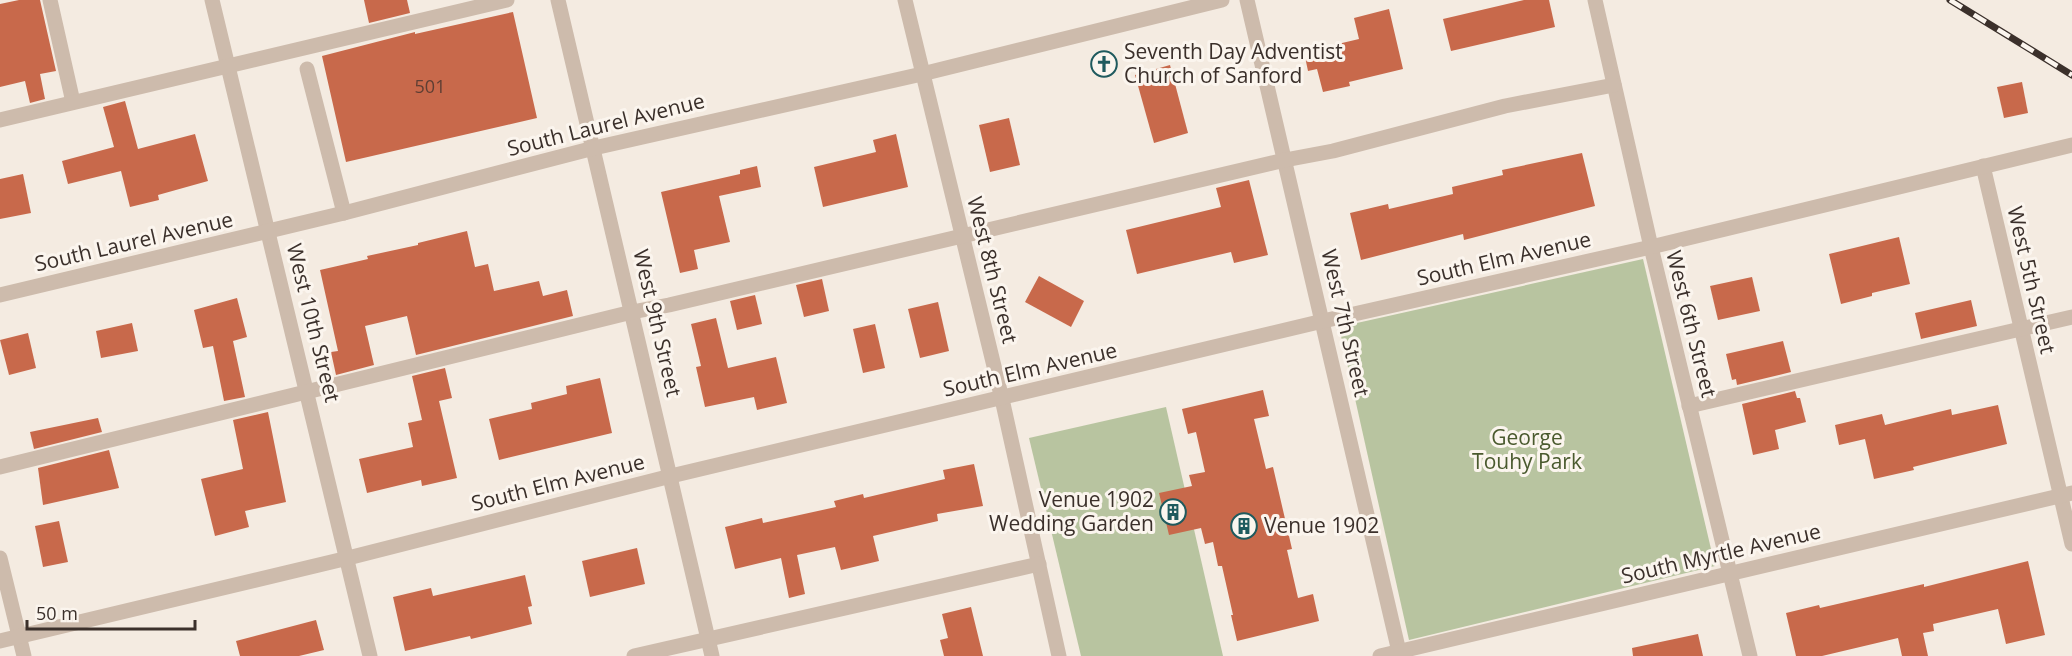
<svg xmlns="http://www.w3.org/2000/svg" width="2072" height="656" font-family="'Open Sans',sans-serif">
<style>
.green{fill:#b8c4a0}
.building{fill:#c8694b}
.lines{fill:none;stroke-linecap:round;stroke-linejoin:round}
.minor{stroke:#cdbbac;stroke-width:15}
.rail-casing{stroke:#3b302b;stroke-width:7}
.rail{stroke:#fbf5ee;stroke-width:4.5;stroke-dasharray:14;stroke-linecap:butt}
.labels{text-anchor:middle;stroke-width:6;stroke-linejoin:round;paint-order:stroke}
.number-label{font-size:18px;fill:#5e3e33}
.poi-label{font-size:21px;fill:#3b302b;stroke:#fbf5ee;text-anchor:start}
.street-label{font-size:21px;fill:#3b302b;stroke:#fbf5ee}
.park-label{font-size:21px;fill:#4a5a2e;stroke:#fbf5ee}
</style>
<rect width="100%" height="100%" fill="#f4ebe1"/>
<g class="green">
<path d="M1643 259 1715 566 1409 640 1339 327Z"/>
<path d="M1166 407 1223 656H1081L1029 438Z"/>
</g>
<g class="building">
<path d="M19 0H40L56 71 40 74 45 99 30 103 25 81 0 87V4Z"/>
<path d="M364 0H407L410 13 369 23Z"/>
<path d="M1524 0H1549L1555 27 1451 51 1443 19Z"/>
<path d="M1389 9 1403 69 1349 82 1350 86 1323 92 1317 69 1308 71 1304 52 1359 39 1354 18Z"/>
<path d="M513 12 537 118 346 162 322 56 415 32V34Z"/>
<path d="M1170 65 1188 133 1154 143 1135 75Z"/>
<path d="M2022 82 2028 113 2004 118 1997 87Z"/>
<path d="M125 101 138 149 195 134 208 181 158 195 159 200 130 207 121 171 68 184 62 161 114 147 103 107Z"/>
<path d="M1009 118 1020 165 990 172 979 125Z"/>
<path d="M896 134 908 187 823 207 814 167 876 152 873 140Z"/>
<path d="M1582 153 1595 206 1464 240 1463 234 1361 260 1350 213 1388 204 1389 209 1453 194 1452 187 1503 175 1502 170Z"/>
<path d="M757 166 761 187 719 196 730 242 694 250 698 269 680 273 661 192 740 174V170Z"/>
<path d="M23 174 31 213 0 219V179Z"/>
<path d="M1249 180 1268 255 1234 263 1231 252 1137 274 1126 230 1221 207 1216 188Z"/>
<path d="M467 231 475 267 488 264 494 291 539 281 543 296 567 290 573 316 416 355 407 316 365 326 374 365 336 375 331 352 338 351 320 270 368 259 367 256 418 245V243Z"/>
<path d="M1899 237 1910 284 1872 293V296L1841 304 1829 254Z"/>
<path d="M1039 276 1084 301 1071 327 1025 302Z"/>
<path d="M1752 277 1760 311 1718 320 1710 286Z"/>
<path d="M822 279 829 311 804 317 796 285Z"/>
<path d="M755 295 762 324 737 330 730 301Z"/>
<path d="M237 298 247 337 233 341 245 397 224 401 213 346 203 348 194 310Z"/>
<path d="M1971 300 1977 326 1921 339 1915 313Z"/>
<path d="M938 302 949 351 920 358 908 309Z"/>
<path d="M716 318 728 368 776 357 787 403 757 410 754 397 705 407 696 367 701 366 691 324Z"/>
<path d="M132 323 138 351 101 358 96 331Z"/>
<path d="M875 324 885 368 863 373 853 329Z"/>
<path d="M28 333 36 368 9 375 0 340Z"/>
<path d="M1783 341 1791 372 1737 385 1736 379 1732 380 1726 354Z"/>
<path d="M445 368 452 398 439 401 457 478 422 486 421 480 367 493 359 459 413 447 408 423 422 420 412 376Z"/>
<path d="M600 378 612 433 499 460 489 419 532 409 531 403 567 394 566 386Z"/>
<path d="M1263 390 1269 416 1254 419 1266 469 1273 467 1292 549 1287 550 1298 598 1313 594 1319 621 1237 641 1231 615H1233L1222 566H1218L1213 542 1205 544 1201 528 1169 535 1159 493 1192 486 1189 475 1205 472 1196 432 1188 434 1182 409Z"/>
<path d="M1795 391 1797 398H1800L1806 422 1775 430 1779 449 1753 455 1742 404Z"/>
<path d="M1998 405 2007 444 1913 467 1914 470 1874 479 1865 439 1839 445 1835 425 1882 414 1885 425 1951 409 1952 415Z"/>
<path d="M268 412 286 502 245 511 249 527 215 536 201 479 243 469 233 420Z"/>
<path d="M98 418 102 432 34 449 30 432Z"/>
<path d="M109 450 119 488 43 505 38 468Z"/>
<path d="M974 464 983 506 937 514 938 521 873 536 879 561 841 570 835 547 797 555 805 594 789 598 781 558 735 569 725 527 762 518 763 523 836 507 834 501 863 494 864 498 945 479 943 470Z"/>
<path d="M59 521 68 562 43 567 35 526Z"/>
<path d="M637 548 645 584 590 597 582 561Z"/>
<path d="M2028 561 2045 635 2006 644 1998 609 1933 624 1934 631 1923 633 1928 656H1902L1898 638 1822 656H1796L1786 613 1819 605 1820 608 1924 584V587Z"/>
<path d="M525 575 532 606 528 607 532 624 471 639 470 636 405 651 393 597 431 588 433 596Z"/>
<path d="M971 607 983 656H944L940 640 948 638 942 614Z"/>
<path d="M316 620 324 650 299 656H240L236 641Z"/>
<path d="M1698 634 1703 656H1633L1632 648Z"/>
</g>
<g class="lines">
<g class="minor">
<path d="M50 0 73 102"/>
<path d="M212 0 370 656"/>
<path d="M558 0 712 656"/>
<path d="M905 0 1002 399 1059 656"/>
<path d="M1247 0 1400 656"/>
<path d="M1595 0 1651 247 1750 656"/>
<path d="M307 69 344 213"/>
<path d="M0 120 507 0"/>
<path d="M1983 166 2072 544"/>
<path d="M0 295 344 213 594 148 922 74 1222 0"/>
<path d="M1689 406 2072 317"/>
<path d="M0 467 632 312 669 305 1285 160 1333 151 1505 106 1614 85"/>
<path d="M0 558 24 656"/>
<path d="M0 641 348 558 671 476 1323 321 1651 247 2072 145"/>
<path d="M634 656 1039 564"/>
<path d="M1380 656 2072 493"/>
</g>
<g class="rail-casing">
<path id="rail" d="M1950 0 2072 75"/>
</g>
<use href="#rail" class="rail"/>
</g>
<defs>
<g id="church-ring" transform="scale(1.35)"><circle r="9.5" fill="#fbf5ee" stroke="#1f5a5e" stroke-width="1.5"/><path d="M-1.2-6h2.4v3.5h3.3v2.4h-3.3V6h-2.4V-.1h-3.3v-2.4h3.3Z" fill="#1f5a5e"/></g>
<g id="building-ring" transform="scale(1.35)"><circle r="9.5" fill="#fbf5ee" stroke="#1f5a5e" stroke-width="1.5"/><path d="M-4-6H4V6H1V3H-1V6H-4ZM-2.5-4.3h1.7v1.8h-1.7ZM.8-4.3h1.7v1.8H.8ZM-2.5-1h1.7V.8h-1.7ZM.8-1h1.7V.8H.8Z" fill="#1f5a5e"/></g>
</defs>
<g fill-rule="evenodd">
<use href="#church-ring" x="1104" y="64"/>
<use href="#building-ring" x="1173" y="512"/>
<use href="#building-ring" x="1244" y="526"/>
</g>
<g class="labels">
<g class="number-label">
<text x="430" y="93">501</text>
</g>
<g class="poi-label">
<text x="1124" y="59">Seventh Day Adventist<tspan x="1124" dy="24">Church of Sanford</tspan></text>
<text x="1154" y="507" text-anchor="end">Venue 1902<tspan x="1154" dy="24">Wedding Garden</tspan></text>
<text x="1264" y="533">Venue 1902</text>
</g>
<g class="street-label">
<text transform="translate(606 125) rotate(-14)" y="7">South Laurel Avenue</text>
<text transform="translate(134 242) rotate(-13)" y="7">South Laurel Avenue</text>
<text transform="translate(1504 259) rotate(-13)" y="7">South Elm Avenue</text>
<text transform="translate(992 270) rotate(76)" y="7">West 8th Street</text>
<text transform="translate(2031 280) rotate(77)" y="7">West 5th Street</text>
<text transform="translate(313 323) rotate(76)" y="7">West 10th Street</text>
<text transform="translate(657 323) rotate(77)" y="7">West 9th Street</text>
<text transform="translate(1345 323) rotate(77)" y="7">West 7th Street</text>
<text transform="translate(1691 324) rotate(76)" y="7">West 6th Street</text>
<text transform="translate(1030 370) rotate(-13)" y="7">South Elm Avenue</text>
<text transform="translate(558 483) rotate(-14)" y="7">South Elm Avenue</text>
<text transform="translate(1721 554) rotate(-13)" y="7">South Myrtle Avenue</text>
</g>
<g class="park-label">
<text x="1527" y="445">George<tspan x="1527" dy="24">Touhy Park</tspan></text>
</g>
</g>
<path d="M27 620v9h168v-9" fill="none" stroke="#3b302b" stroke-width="3"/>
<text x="36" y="620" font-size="18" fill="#3b302b" stroke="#fbf5ee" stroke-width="4.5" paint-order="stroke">50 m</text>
</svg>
